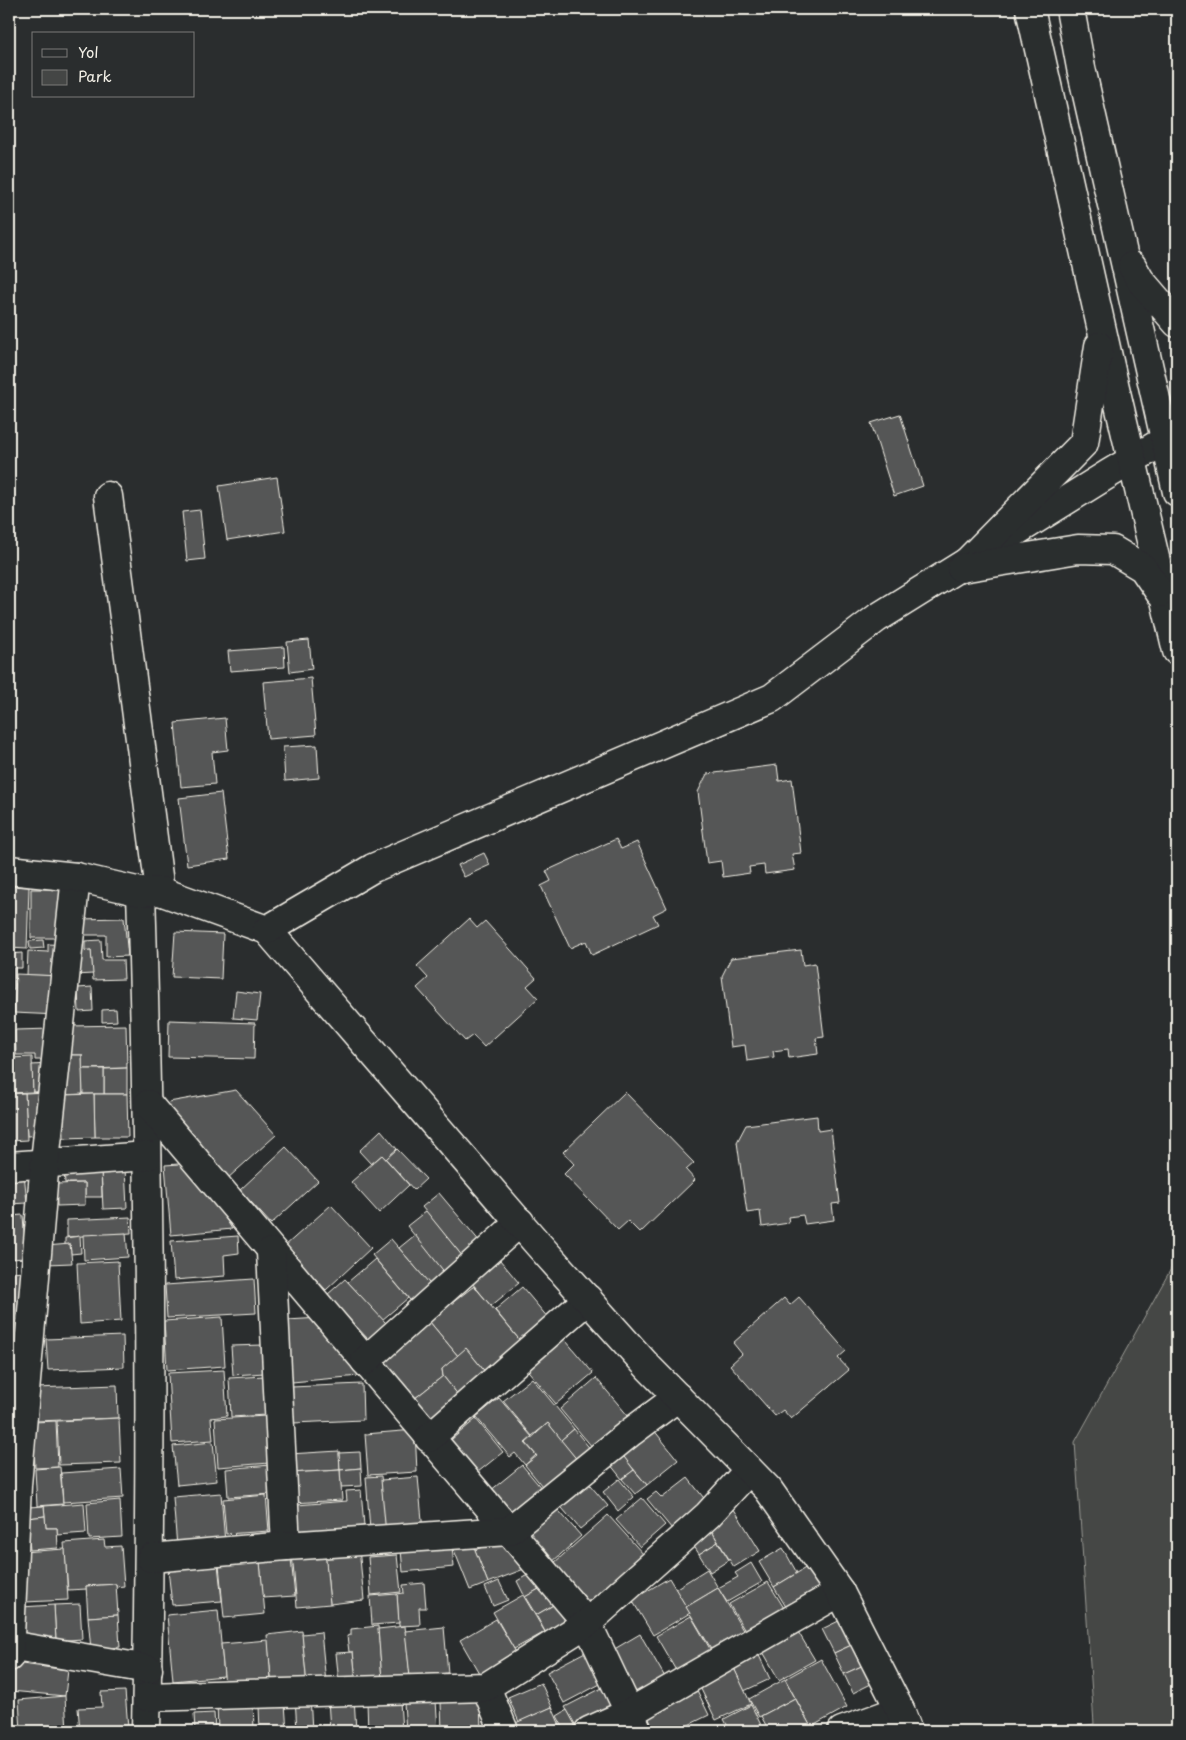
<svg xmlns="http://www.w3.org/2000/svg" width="1186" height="1740" font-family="'Playpen Sans',sans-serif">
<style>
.green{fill:#444645;stroke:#9c9c96}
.building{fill:#555756;stroke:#f4f1e8}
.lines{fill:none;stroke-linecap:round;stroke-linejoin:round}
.minor-casing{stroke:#f4f1e8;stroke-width:31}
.tertiary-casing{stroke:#f4f1e8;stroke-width:31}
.primary-casing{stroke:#f4f1e8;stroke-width:31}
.minor{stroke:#2a2d2e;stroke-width:28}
.tertiary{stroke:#2a2d2e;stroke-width:28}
.primary{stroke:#2a2d2e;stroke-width:28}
</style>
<rect width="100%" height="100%" fill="#2a2d2e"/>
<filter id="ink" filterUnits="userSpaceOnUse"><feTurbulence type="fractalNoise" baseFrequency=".02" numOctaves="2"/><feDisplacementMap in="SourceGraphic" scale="10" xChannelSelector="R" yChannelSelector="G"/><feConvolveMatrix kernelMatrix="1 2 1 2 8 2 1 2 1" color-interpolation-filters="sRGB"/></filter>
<g filter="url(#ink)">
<path class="green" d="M1177 1258V1731H1051L1094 1724 1075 1442Z"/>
<g class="building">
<path d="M900 414 923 486 894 496 871 423Z"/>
<path d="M277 477 285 531 227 540 219 486Z"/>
<path d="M200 510 205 559 187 561 182 512Z"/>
<path d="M309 640 312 669 290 672 287 642Z"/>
<path d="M284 647 285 667 230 671 228 651Z"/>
<path d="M311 678 316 735 268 739 263 682Z"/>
<path d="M225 718 228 750 212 752 215 784 181 787 175 723Z"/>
<path d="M317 745 319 778 285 781 283 747Z"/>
<path d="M777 765 779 781 792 779 801 853 792 854 795 870 765 874 764 865 749 867 750 873 723 877 721 861 707 863 698 792 707 774Z"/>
<path d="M221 793 229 859 187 865 179 798Z"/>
<path d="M616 839 621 849 637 842 667 908 653 915 658 924 592 955 586 941 570 948 541 886 551 881 546 871Z"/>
<path d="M484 853 490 865 464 877 458 865Z"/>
<path d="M9 886 29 887 27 949 9 948Z"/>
<path d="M31 889H66L67 938H31Z"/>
<path d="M124 918 128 956 106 957V935H79V919Z"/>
<path d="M469 919 477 928 485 921 536 978 527 986 538 998 484 1047 473 1035 465 1041 417 988 428 978 417 966Z"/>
<path d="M175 932 223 934 221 979 172 977Z"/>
<path d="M43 940 44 948 30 949 29 941Z"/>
<path d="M101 940 102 960H123L124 979 93 980 91 950 85 951V941Z"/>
<path d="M48 944 66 945 64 976 27 975 28 951 48 952Z"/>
<path d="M91 950 93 974 74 975 73 951Z"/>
<path d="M801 950 803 965 815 963 824 1037 816 1038 818 1054 789 1058 788 1049 773 1051 774 1057 747 1061 745 1045 731 1047 722 976 731 958Z"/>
<path d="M22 953V968H14V990H9V954Z"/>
<path d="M16 974 60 976 58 1015 14 1013Z"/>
<path d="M92 987 93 1011 79 1012 78 988Z"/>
<path d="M9 990H11L12 1032H9Z"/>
<path d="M236 991 260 994 257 1020 233 1018Z"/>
<path d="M116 1009 117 1021 102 1022V1010Z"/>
<path d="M169 1020 255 1023 254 1059 168 1057Z"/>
<path d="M126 1025 127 1068 82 1069V1055H69V1026Z"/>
<path d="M52 1029 53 1060H35V1055H16L15 1030Z"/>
<path d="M62 1055H82L83 1094 63 1095Z"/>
<path d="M32 1057 33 1092 9 1093V1058Z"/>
<path d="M48 1064 49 1091 33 1092 32 1065Z"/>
<path d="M127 1068V1094H104V1069Z"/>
<path d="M82 1069H104V1094H83Z"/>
<path d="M236 1090 276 1135 227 1179 175 1126 169 1102Z"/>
<path d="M45 1092 47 1135 27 1136 25 1093Z"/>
<path d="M625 1092 694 1163 686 1170 695 1180 640 1233 628 1221 618 1230 564 1174 574 1164 563 1152Z"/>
<path d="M25 1093 27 1140 9 1141V1094Z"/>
<path d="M94 1094H127L128 1137H95Z"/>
<path d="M94 1094 95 1137 64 1138 63 1095Z"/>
<path d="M817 1116 818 1131 831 1129 840 1203 832 1204 834 1220 805 1224 803 1215 788 1217 789 1223 762 1227 760 1211 747 1213 737 1142 746 1125Z"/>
<path d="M381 1130 397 1149 386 1159 382 1155 371 1164 359 1151Z"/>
<path d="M286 1147 318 1181 271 1224 240 1190Z"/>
<path d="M397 1149 426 1179 414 1190 386 1159Z"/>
<path d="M382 1155 409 1185 379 1213 351 1182Z"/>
<path d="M192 1163 232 1229 171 1235 165 1165Z"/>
<path d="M125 1168 127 1208 103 1209 101 1169Z"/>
<path d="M101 1169 102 1197H85V1183H65L64 1170Z"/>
<path d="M24 1173 27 1203 9 1204V1175Z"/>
<path d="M85 1183V1205L57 1206 56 1184Z"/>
<path d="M439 1193 481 1243 463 1257 422 1207Z"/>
<path d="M331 1205 371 1248 326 1290 285 1246Z"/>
<path d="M426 1211 463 1257 444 1272 407 1226Z"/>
<path d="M23 1215 26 1258 9 1259V1216Z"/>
<path d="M130 1217 131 1233 67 1237V1220Z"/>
<path d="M126 1233 128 1257 84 1260 83 1235Z"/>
<path d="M415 1235 446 1274 431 1286 399 1248Z"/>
<path d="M80 1236 81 1253 71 1254 70 1244 65 1245V1238Z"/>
<path d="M238 1236 239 1253 224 1255 225 1276 174 1280 171 1241Z"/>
<path d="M391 1239 435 1290 415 1306 372 1255Z"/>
<path d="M70 1244 72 1263 47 1264 46 1246Z"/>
<path d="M495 1254 519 1283 491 1306 467 1277Z"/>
<path d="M375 1259 408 1298 382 1320 348 1282Z"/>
<path d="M118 1261 121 1321 80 1324 77 1263Z"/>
<path d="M26 1271 27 1319 9 1320V1272Z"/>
<path d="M254 1279 256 1313 167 1318 165 1285Z"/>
<path d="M345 1279 386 1323 368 1339 327 1295Z"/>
<path d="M474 1286 523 1344 486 1373 466 1348 458 1356 429 1321Z"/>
<path d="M522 1287 549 1319 523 1344 495 1310Z"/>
<path d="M799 1297 846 1351 838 1358 849 1370 791 1419 783 1410 775 1416 730 1365 742 1354 733 1343 784 1298 790 1305Z"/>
<path d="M222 1317 225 1366 167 1370 164 1321Z"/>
<path d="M321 1318 359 1376 292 1382 287 1320Z"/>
<path d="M22 1319 19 1345H9V1320Z"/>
<path d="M429 1321 458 1356 442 1369 443 1376 414 1399 382 1360Z"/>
<path d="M561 1335 593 1373 556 1404 524 1366Z"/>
<path d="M123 1336 124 1367 48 1370 46 1339Z"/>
<path d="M9 1345H19V1356H10L11 1382H9Z"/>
<path d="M263 1345 265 1373 233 1375 231 1346Z"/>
<path d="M466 1348 486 1373 459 1396 443 1376 442 1369Z"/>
<path d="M224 1370 227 1416 211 1418 213 1440 172 1443 168 1373Z"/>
<path d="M264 1376 266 1415 231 1417 229 1378Z"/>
<path d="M443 1376 459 1396 434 1424 414 1399Z"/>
<path d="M532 1378 574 1429 561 1440 548 1423 532 1436 503 1401Z"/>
<path d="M596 1378 629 1417 593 1448 560 1409Z"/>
<path d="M362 1384 363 1420 293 1423 291 1387Z"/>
<path d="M117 1385 118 1418 36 1421 35 1388Z"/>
<path d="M499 1398 532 1437 525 1443 536 1455 525 1465 515 1453 510 1457 476 1417Z"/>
<path d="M266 1416 270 1463 218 1467 215 1419Z"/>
<path d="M119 1418 121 1463 59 1465 57 1421Z"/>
<path d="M476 1419 503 1452 473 1476 446 1444Z"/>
<path d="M56 1421 58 1467 35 1468 33 1422Z"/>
<path d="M548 1423 576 1458 542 1486 525 1465 537 1456 526 1443Z"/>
<path d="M574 1429 596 1456 583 1467 561 1440Z"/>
<path d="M653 1429 678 1460 647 1485 621 1454Z"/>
<path d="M415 1430 417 1472 368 1475 365 1434Z"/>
<path d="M213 1442 217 1481 177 1485 173 1446Z"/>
<path d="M618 1449 634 1470 622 1479 606 1459Z"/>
<path d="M339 1451 340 1470 291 1473 289 1454Z"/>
<path d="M360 1452 361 1468 340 1470 339 1453Z"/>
<path d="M270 1465 272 1494 228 1497 226 1469Z"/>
<path d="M522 1465 547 1495 515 1521 490 1491Z"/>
<path d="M60 1467 63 1504 37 1506 35 1469Z"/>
<path d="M361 1468 362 1486 341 1487 340 1470Z"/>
<path d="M121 1469 123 1498 63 1502 61 1473Z"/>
<path d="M340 1470 342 1500 293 1503 291 1473Z"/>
<path d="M634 1470 647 1485 635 1494 622 1479Z"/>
<path d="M381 1476 386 1529 370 1530 366 1477Z"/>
<path d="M418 1477 423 1531 386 1534 381 1480Z"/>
<path d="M584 1478 608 1506 580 1529 556 1501Z"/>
<path d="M688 1478 707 1502 672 1529 647 1499 656 1492 662 1498Z"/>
<path d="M619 1479 634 1497 618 1511 603 1492Z"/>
<path d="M361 1490 364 1526 299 1532 297 1505 347 1501 346 1491Z"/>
<path d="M221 1493 225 1543 177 1547 173 1497Z"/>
<path d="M266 1495 269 1531 226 1534 223 1499Z"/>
<path d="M642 1498 665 1525 640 1547 616 1520Z"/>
<path d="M120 1500 122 1537 89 1539 87 1503Z"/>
<path d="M84 1503 86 1533 57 1535V1528H46L44 1506Z"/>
<path d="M552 1503 581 1536 551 1563 521 1530Z"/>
<path d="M44 1506 45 1516 29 1518 28 1507Z"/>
<path d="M732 1506 760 1551 734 1567 706 1522Z"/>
<path d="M608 1515 644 1555 590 1603 554 1563Z"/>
<path d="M45 1516 46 1528H57L58 1548 30 1550 27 1518Z"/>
<path d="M708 1524 718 1542 699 1554 688 1537Z"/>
<path d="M510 1536 524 1569 488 1583 475 1550Z"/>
<path d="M104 1540 105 1547 121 1546 124 1586 116 1587V1584L86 1586 87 1589 68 1590 64 1543Z"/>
<path d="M472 1542 488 1583 470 1590 454 1550Z"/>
<path d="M718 1542 729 1560 710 1572 699 1554Z"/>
<path d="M452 1546 454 1567 403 1572 401 1550Z"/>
<path d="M359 1548 364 1600 330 1604 325 1551Z"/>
<path d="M783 1548 797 1573 774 1587 759 1562Z"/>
<path d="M65 1549 68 1600 25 1602 22 1552Z"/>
<path d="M325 1551 330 1604 297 1607 292 1554Z"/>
<path d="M397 1555 401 1592 371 1595 368 1557Z"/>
<path d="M291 1559 295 1596 263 1598 260 1562Z"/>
<path d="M260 1562 265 1614 224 1618 219 1565Z"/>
<path d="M751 1563 762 1582 727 1602 718 1588 738 1577 735 1573Z"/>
<path d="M218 1564 222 1601 172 1605 168 1569Z"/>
<path d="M812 1564 830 1593 791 1615 774 1587Z"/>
<path d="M538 1569 546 1585 525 1597 517 1581Z"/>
<path d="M707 1569 718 1588 686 1607 675 1589Z"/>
<path d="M669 1578 690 1613 653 1635 632 1600Z"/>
<path d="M499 1581 508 1600 493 1606 485 1587Z"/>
<path d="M768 1582 787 1613 748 1636 729 1604Z"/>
<path d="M424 1583 426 1608H419L420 1625 399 1626 397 1594 404 1593 403 1585Z"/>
<path d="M116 1584 118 1615 88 1617 86 1586Z"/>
<path d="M546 1585 557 1603 536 1615 525 1597Z"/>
<path d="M718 1588 747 1637 715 1655 686 1607Z"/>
<path d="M397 1594 399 1623 372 1625 370 1596Z"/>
<path d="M523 1595 545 1632 514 1649 493 1612Z"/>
<path d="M557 1603 569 1625 548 1637 536 1615Z"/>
<path d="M80 1604 82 1639 56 1641 54 1605Z"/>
<path d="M54 1605 56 1641 23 1643 21 1607Z"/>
<path d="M218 1610 224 1676 173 1681 167 1615Z"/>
<path d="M118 1615 120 1647 91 1650 88 1617Z"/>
<path d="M691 1616 713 1654 678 1674 656 1636Z"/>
<path d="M845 1618 856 1643 834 1653 822 1629Z"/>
<path d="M496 1619 520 1659 483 1680 460 1640Z"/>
<path d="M378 1626 382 1679 356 1681 353 1652H349L347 1636 351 1635V1629Z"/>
<path d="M405 1626 410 1677 382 1679 378 1629Z"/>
<path d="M444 1627 448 1673 410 1677 405 1631Z"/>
<path d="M797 1630 815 1660 779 1680 762 1650Z"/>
<path d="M302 1631 307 1685 272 1688 267 1635Z"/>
<path d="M321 1632 326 1683 307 1685 302 1634Z"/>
<path d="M640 1634 669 1684 635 1704 606 1654Z"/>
<path d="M268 1640 271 1681 225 1685 221 1644Z"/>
<path d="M856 1643 866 1664 844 1674 834 1653Z"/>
<path d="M756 1649 770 1679 744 1691 731 1661Z"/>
<path d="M587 1651 604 1682 564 1703 547 1672Z"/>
<path d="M353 1652 356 1681 339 1683 336 1653Z"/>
<path d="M821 1659 847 1707 811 1727 785 1679Z"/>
<path d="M14 1663 68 1670 65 1696 10 1691Z"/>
<path d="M866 1664 875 1682 853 1693 844 1674Z"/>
<path d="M733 1666 751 1704 716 1720 698 1683Z"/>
<path d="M785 1679 795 1698 759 1717 749 1699Z"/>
<path d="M541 1683 552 1707 519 1722 508 1697Z"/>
<path d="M694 1684 709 1715 676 1731H655L643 1708Z"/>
<path d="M606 1686 618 1710 578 1730 565 1707Z"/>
<path d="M125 1691 128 1728H124V1731H80L78 1708 102 1707 101 1692Z"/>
<path d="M65 1696 67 1731H21L19 1700Z"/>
<path d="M310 1696 312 1731H297L295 1697Z"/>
<path d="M354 1697 356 1731H330L328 1699Z"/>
<path d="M795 1698 811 1727 803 1731H769L761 1716Z"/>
<path d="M253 1700 254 1731H218L217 1702Z"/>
<path d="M400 1701 402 1731H368L367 1702Z"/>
<path d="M436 1701 438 1731H406L404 1703Z"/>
<path d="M480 1701 481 1731H442L441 1702Z"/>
<path d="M285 1704 287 1731H260L259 1706Z"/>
<path d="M751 1705 762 1727 753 1731H730L724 1719Z"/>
<path d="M552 1707 562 1730 514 1731 511 1725Z"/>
<path d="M567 1710 578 1730 576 1731H565L557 1716Z"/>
<path d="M214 1713 215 1731H195L194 1714Z"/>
</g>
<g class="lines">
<g class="minor-casing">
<g id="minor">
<path d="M108 496 160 891"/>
<path d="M141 892C150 1171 152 1451 146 1731"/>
<path d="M148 1104 587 1623 638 1731"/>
<path d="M9 1166 147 1156"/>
<path d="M271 1252 286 1546"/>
<path d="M365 1361 520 1222"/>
<path d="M429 1438 588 1299"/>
<path d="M151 1558 286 1546 509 1531 631 1432 678 1397"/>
<path d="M9 1645 148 1669"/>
<path d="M9 1657 17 1485 45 1161 76 877"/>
<path d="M486 1687 504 1731"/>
<path d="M147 1697 486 1687 587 1623 708 1515 749 1470"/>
<path d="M589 1731 629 1713 840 1592"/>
<path d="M842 1731 900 1710"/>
</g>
</g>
<g class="tertiary-casing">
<g id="tertiary">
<path d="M9 870 76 877 141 892 160 891 267 930 537 1243 649 1368 768 1489 840 1592 900 1710 908 1731"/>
<path d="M267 930 373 868 772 698 877 618 1110 473 1177 433"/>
</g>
</g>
<g class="primary-casing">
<g id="primary">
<path d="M1030 9 1112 375 1177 651"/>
<path d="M1070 9 1081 68 1177 492"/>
<path d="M1132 266 1140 280 1177 323"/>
<path d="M961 568 1084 443 1099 346"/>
<path d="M961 568 1078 549 1113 550 1143 568 1160 593"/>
</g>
</g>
<use href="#minor" class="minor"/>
<use href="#tertiary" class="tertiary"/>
<use href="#primary" class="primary"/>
</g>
</g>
<rect width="1186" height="1740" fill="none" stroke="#2a2d2e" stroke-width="30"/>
<rect x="15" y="15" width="1156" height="1710" fill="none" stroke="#f4f1e8" stroke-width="2" filter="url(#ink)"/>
<rect x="32" y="32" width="162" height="65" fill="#2a2d2e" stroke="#7b7b78"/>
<rect x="42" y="49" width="25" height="8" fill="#2a2d2e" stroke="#7b7b78"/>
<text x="78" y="58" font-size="15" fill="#f4f1e8">Yol</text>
<rect x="42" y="70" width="25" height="15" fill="#444645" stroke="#7b7b78"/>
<text x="78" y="82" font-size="15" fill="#f4f1e8">Park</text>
</svg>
